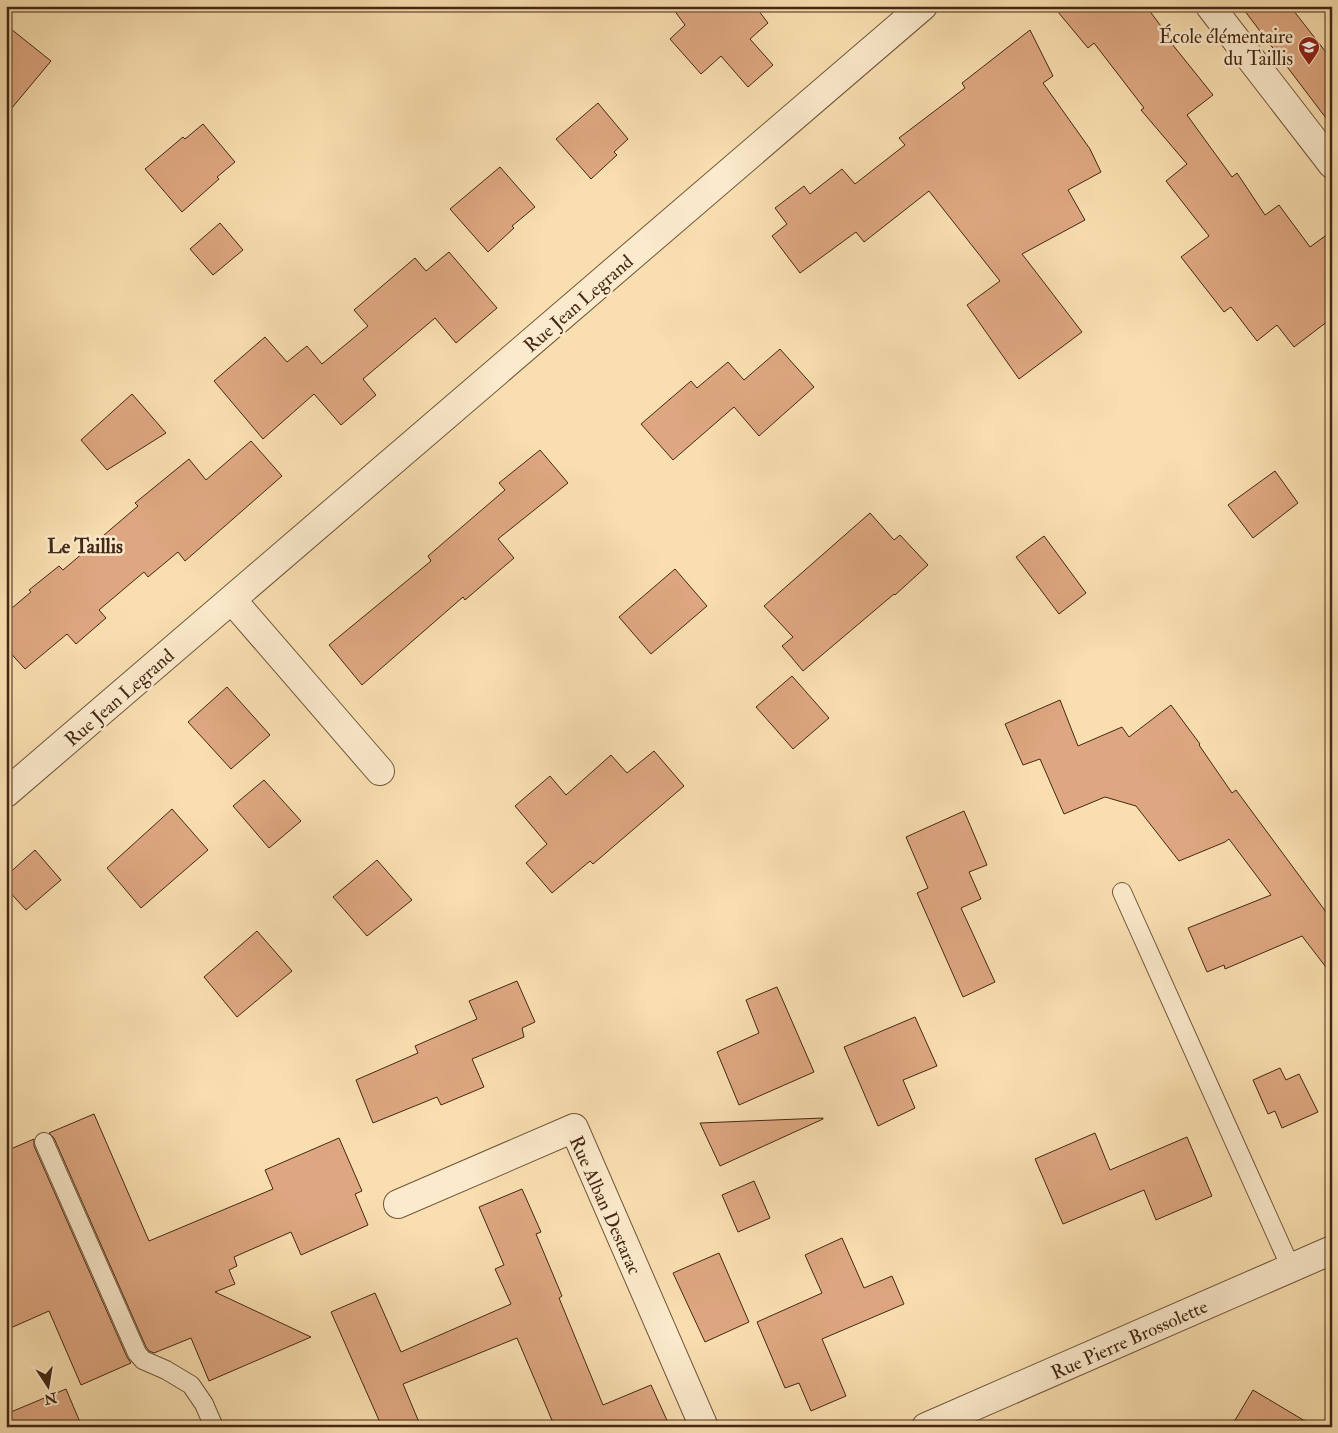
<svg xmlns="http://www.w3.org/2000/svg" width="1338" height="1433" font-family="'IM FELL Double Pica',serif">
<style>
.building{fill:#dea781;stroke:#442715}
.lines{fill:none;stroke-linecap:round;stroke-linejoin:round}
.service-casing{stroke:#71553c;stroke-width:20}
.minor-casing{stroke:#71553c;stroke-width:30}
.tertiary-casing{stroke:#71553c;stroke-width:30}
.service{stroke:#fbeacc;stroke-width:18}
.minor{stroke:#fbeacc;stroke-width:28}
.tertiary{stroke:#fbeacc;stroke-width:28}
.labels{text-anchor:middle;stroke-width:5;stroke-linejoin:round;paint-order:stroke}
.poi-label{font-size:19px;fill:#442715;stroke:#fbeacc;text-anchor:end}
.street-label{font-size:19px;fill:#442715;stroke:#fbeacc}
.neighbourhood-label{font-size:20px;font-weight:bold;fill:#442715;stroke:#fbeacc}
</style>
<rect width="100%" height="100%" fill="#f9dfb0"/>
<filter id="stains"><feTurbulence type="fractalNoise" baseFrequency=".004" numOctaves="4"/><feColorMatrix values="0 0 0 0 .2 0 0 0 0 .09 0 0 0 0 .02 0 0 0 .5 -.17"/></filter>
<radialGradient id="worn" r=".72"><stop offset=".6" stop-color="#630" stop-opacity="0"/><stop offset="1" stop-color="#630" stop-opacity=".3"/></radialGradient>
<g class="building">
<path d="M671 6H755L768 23 750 39 773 65 748 87 721 56 701 74 670 39 685 25Z"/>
<path d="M1053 6H1146L1166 33 1164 34 1213 95 1187 115 1232 177 1237 173 1265 215 1279 205 1310 247 1332 231V318L1294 347 1277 325 1257 341 1231 307 1224 312 1181 257 1209 236 1166 181 1187 164 1141 110 1144 108 1094 43 1088 48Z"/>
<path d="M1241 6H1290L1332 60V126Z"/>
<path d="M6 25 51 61 6 115Z"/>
<path d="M1030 30 1053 76 1043 83 1090 149 1101 172 1068 190 1085 220 1022 254 1082 332 1019 379 967 305 1000 281 929 191 864 242 856 232 800 273 772 236 787 224 775 208 804 186 810 194 842 169 855 184 905 145 899 138 965 88 962 83Z"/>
<path d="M598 103 628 139 614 152 617 155 591 179 556 139Z"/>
<path d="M203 124 235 162 217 177 219 179 182 212 145 169 183 137 185 139Z"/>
<path d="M500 167 535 207 512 226 514 228 488 252 450 209Z"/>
<path d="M220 223 243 250 213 275 190 249Z"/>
<path d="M449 252 497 308 456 343 435 318 363 379 376 395 341 425 314 394 263 439 214 381 265 337 287 362 307 346 322 364 368 326 354 310 415 258 426 271Z"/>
<path d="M780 349 814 387 759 436 734 407 673 460 641 424 691 381 697 388 728 362 744 380Z"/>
<path d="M132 394 166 433 107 470 81 440Z"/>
<path d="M251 441 282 476 185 561 178 552 148 577 144 572 99 610 106 618 76 644 67 634 25 669 6 648V613L31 592 29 590 59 566 63 570 138 506 135 503 189 459 206 480Z"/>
<path d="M540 450 568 483 498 539 514 558 465 600 463 597 362 685 329 645 431 561 428 556 505 490 499 483Z"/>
<path d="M1275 471 1298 503 1253 538 1228 505Z"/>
<path d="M870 513 894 540 900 535 928 565 895 595 894 594 803 671 782 646 793 637 764 606Z"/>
<path d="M1044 536 1086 593 1059 614 1016 557Z"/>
<path d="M675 569 707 606 651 654 619 617Z"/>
<path d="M792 676 829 718 793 749 756 707Z"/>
<path d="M227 687 270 735 231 769 188 722Z"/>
<path d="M1060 700 1078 746 1122 727 1129 737 1171 705 1200 744 1199 745 1232 793 1236 790 1332 920V975L1302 936 1225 969 1224 965 1207 972 1188 928 1271 895 1229 839 1225 842 1179 861 1136 806 1105 797 1064 814 1040 759 1023 765 1005 724Z"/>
<path d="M654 751 684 786 593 864 590 861 552 893 526 863 547 844 515 806 550 776 566 795 611 755 627 773Z"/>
<path d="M264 780 301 821 269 848 233 806Z"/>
<path d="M172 809 208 850 141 908 107 868Z"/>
<path d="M964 811 987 865 969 872 981 899 961 908 995 982 963 997 917 893 928 888 906 837Z"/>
<path d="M35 850 61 880 26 910 6 888V876Z"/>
<path d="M377 860 412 900 367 936 333 897Z"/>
<path d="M257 931 292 971 237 1017 204 977Z"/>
<path d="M517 981 535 1022 522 1028 524 1037 472 1059 484 1087 441 1105 437 1097 373 1123 356 1080 418 1053 415 1046 477 1019 469 1001Z"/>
<path d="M777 987 814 1072 739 1105 717 1052 759 1033 746 1000Z"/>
<path d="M915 1017 937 1066 903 1080 915 1108 878 1126 844 1047Z"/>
<path d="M1280 1068 1286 1080 1299 1074 1318 1112 1282 1128 1275 1111 1268 1114 1253 1080Z"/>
<path d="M94 1114 149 1241 273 1189 265 1170 339 1138 362 1191 355 1194 368 1225 301 1255 291 1232 234 1257 237 1266 229 1270 235 1284 215 1292 311 1337 209 1381 191 1338 154 1353 149 1351 146 1347 54 1138 49 1133Z"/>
<path d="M823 1118V1119L720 1166 700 1123Z"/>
<path d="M1095 1133 1110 1170 1187 1137 1212 1196 1156 1220 1144 1190 1063 1224 1035 1159Z"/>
<path d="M34 1139V1146L127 1357 131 1363 81 1385 49 1311 6 1330V1151Z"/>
<path d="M754 1181 770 1218 738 1232 722 1195Z"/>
<path d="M522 1189 541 1232 536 1234 562 1296 559 1298 603 1405 651 1385 670 1427H552L554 1425 517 1338 403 1384 421 1427H382L331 1312 375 1293 401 1352 511 1304 495 1269 504 1265 479 1207Z"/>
<path d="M842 1238 864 1288 892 1276 904 1304 822 1339 846 1396 811 1411 799 1383 785 1388 757 1322 822 1293 805 1255Z"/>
<path d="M719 1253 749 1322 705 1342 673 1273Z"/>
<path d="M66 1389 82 1427H6V1414Z"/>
<path d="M1253 1390 1315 1427H1231Z"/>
</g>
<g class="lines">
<g class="service-casing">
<g id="service">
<path d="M1122 892 1291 1268"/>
<path d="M44 1142 137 1353 143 1360 166 1370 191 1385 204 1404 214 1427"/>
</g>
</g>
<g class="minor-casing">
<g id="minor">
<path d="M1210 6 1332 164"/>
<path d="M232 600 380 771"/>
<path d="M6 793 923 6"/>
<path d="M398 1204 574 1128 704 1427"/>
</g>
</g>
<g class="tertiary-casing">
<path id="tertiary" d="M926 1427 1332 1250"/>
</g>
<use href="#service" class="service"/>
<use href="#minor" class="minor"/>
<use href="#tertiary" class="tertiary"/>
</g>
<defs>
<g id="school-pin" transform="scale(1.125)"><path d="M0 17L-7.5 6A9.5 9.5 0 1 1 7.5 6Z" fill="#8f2418" stroke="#fbeacc"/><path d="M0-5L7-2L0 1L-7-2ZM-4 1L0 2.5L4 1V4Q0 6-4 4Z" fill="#fff"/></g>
</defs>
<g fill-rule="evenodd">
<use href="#school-pin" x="1309" y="47"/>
</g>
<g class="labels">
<g class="poi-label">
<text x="1293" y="43">École élémentaire<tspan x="1293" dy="22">du Taillis</tspan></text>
</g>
<g class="street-label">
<text transform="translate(578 303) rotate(-41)" y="7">Rue Jean Legrand</text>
<text transform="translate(119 697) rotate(-41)" y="7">Rue Jean Legrand</text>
<text transform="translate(606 1205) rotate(66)" y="7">Rue Alban Destarac</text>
<text transform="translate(1129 1339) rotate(-24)" y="7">Rue Pierre Brossolette</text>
</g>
<g class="neighbourhood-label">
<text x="85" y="553">Le Taillis</text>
</g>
</g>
<rect width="1338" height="1433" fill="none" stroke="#f9dfb0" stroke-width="25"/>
<rect x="8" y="8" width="1323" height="1418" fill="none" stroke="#442715" stroke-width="2.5"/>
<rect x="12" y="12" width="1313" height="1408" fill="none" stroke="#442715"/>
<g transform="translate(48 1386) rotate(168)" stroke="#fbeacc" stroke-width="4" paint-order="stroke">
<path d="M0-4L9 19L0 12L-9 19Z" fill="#442715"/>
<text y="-8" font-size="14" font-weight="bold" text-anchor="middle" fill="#442715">N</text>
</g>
<rect width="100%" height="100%" filter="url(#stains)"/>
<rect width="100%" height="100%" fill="url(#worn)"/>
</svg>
